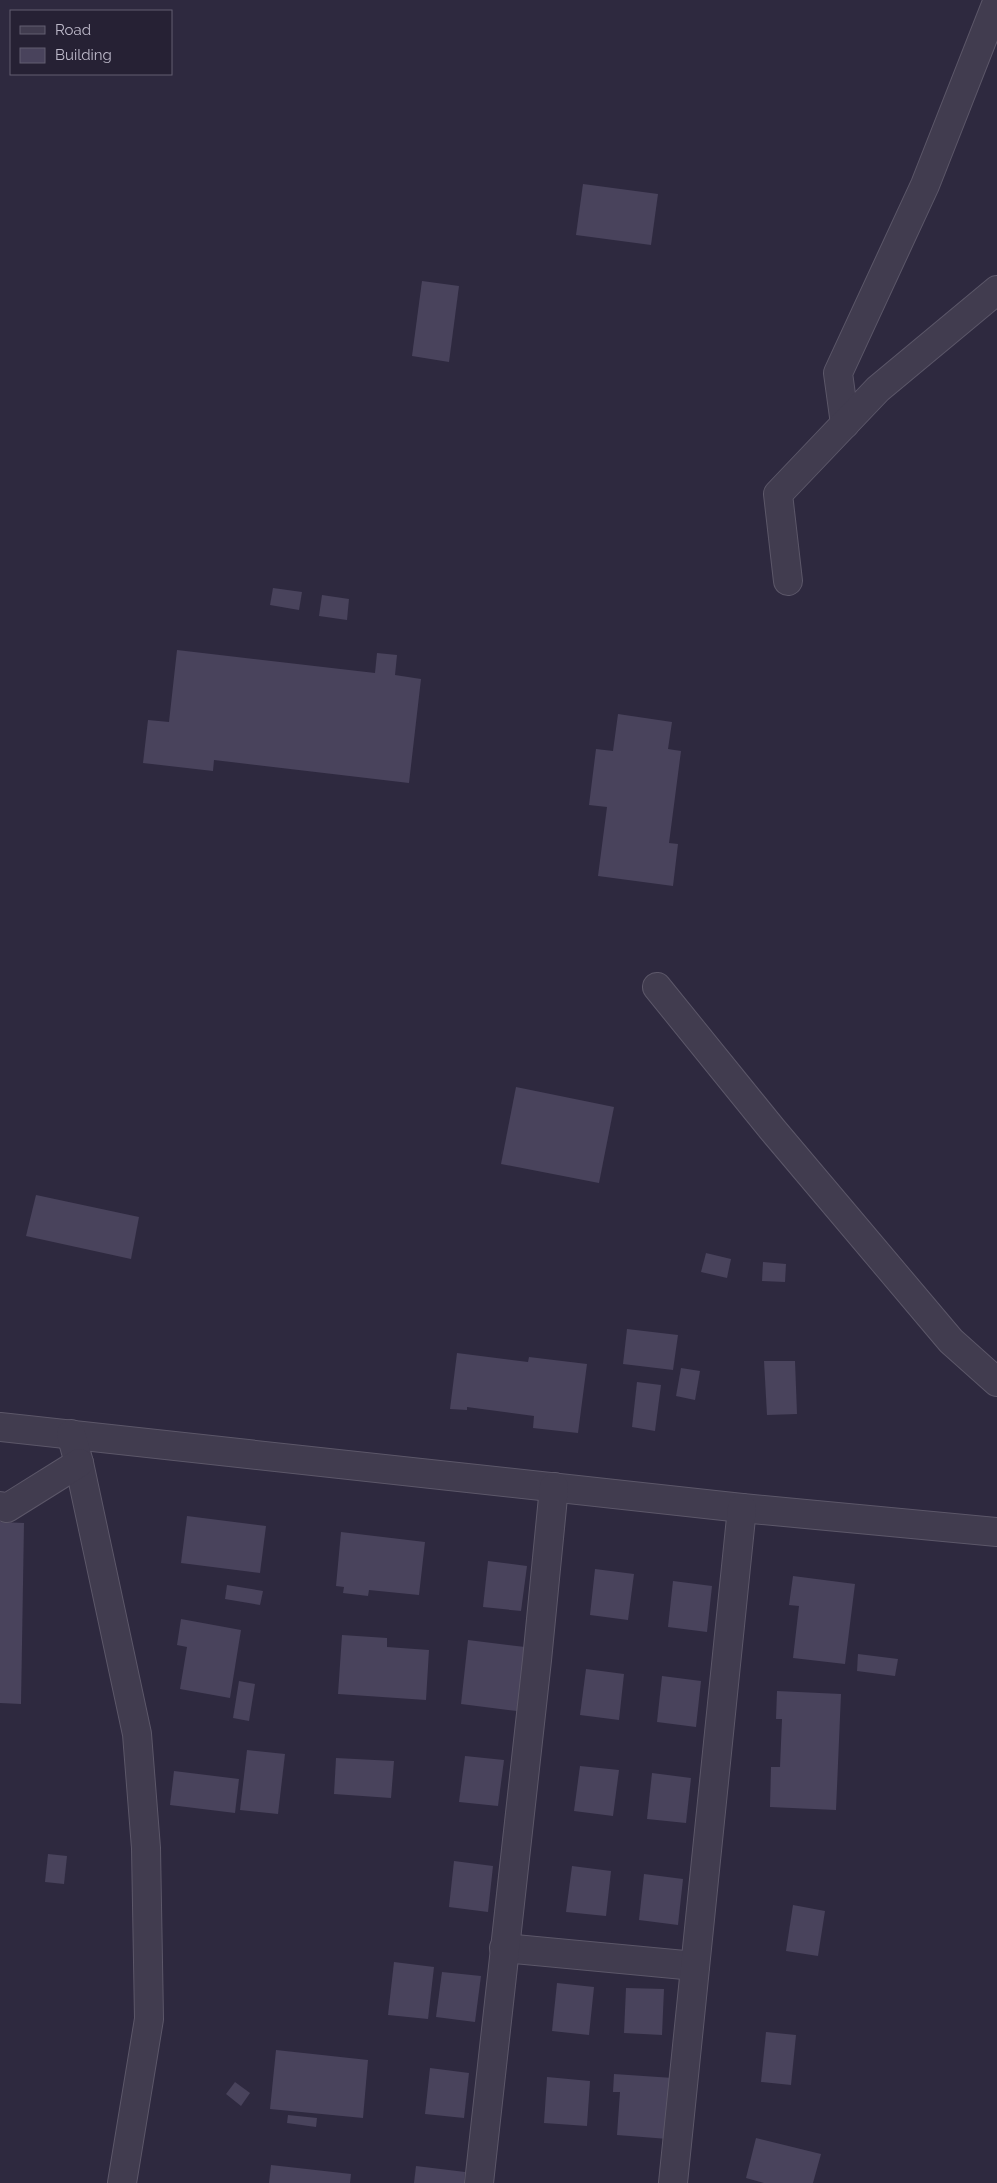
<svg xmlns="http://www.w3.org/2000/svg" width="997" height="2183" font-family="Raleway,sans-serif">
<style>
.building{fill:#49435c}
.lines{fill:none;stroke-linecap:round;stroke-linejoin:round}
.minor-casing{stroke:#5c5769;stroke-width:30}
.minor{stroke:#413c4f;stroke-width:28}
</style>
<rect width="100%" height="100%" fill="#2e293f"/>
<g class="building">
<path d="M583 184 658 194 651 245 576 235Z"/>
<path d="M422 281 459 286 449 362 412 356Z"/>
<path d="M273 588 302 592 299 610 270 605Z"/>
<path d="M322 595 349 599 347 620 319 616Z"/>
<path d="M177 650 375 673 377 653 397 655 395 675 421 679 409 783 214 760 213 771 143 763 148 720 169 722Z"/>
<path d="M618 714 672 722 668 749 681 751 669 843 678 844 673 886 598 876 607 807 589 805 596 749 613 751Z"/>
<path d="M516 1087 614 1107 599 1183 501 1164Z"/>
<path d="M36 1195 139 1217 131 1259 26 1236Z"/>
<path d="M706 1253 731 1259 727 1278 701 1272Z"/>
<path d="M763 1262 786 1264 785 1282 762 1281Z"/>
<path d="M627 1329 678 1335 673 1370 623 1364Z"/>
<path d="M457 1353 528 1362 529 1357 587 1364 578 1433 533 1428 534 1416 467 1407V1410L450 1409Z"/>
<path d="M764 1361H795L797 1414 767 1415Z"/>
<path d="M681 1368 700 1371 695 1400 676 1396Z"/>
<path d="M637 1382 661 1385 655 1431 632 1427Z"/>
<path d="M187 1516 266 1526 260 1573 181 1563Z"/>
<path d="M0 1522 24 1523 21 1704 0 1703Z"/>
<path d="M341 1532 425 1542 419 1595 369 1590 368 1596 343 1593 344 1587 336 1586Z"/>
<path d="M488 1561 527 1566 521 1611 483 1607Z"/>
<path d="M595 1569 634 1574 628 1620 590 1615Z"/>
<path d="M793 1576 855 1584 845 1664 793 1658 799 1606 789 1605Z"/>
<path d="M673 1581 712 1586 707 1632 668 1627Z"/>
<path d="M227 1585 263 1591 260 1605 225 1599Z"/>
<path d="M181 1619 241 1630 230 1698 180 1689 187 1647 177 1645Z"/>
<path d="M342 1635 387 1638V1647L429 1650 426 1700 338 1694Z"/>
<path d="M468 1640 525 1647 517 1711 461 1704Z"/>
<path d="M858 1654 898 1659 895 1676 857 1671Z"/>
<path d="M586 1669 624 1674 619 1720 580 1715Z"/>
<path d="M662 1676 701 1681 696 1727 657 1722Z"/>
<path d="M239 1681 255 1684 249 1721 233 1718Z"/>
<path d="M777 1691 841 1694 836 1810 770 1807 771 1767H780L782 1719H776Z"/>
<path d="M247 1750 285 1754 278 1814 240 1810Z"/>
<path d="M465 1756 504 1760 498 1806 459 1802Z"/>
<path d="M336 1758 394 1761 391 1798 334 1794Z"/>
<path d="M580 1766 619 1770 613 1816 574 1811Z"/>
<path d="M174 1771 239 1779 235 1813 170 1805Z"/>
<path d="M652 1773 691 1778 686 1823 647 1819Z"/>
<path d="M48 1854 67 1856 64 1884 45 1882Z"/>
<path d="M454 1861 493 1866 488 1912 449 1907Z"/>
<path d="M572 1866 611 1871 606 1916 566 1912Z"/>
<path d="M644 1874 683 1879 678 1925 639 1920Z"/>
<path d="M793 1905 825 1911 818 1956 786 1951Z"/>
<path d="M394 1962 434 1967 428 2019 388 2015Z"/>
<path d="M442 1972 481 1976 475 2022 436 2017Z"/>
<path d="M557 1983 594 1987 589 2035 552 2031Z"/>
<path d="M626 1988 664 1989 662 2035 624 2033Z"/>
<path d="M766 2032 796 2035 791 2085 761 2082Z"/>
<path d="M276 2050 368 2060 363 2118 270 2109Z"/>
<path d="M430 2068 469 2073 464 2118 425 2114Z"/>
<path d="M614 2074 673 2078 668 2139 617 2135 620 2092H613Z"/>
<path d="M547 2077 590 2081 587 2126 544 2123Z"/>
<path d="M235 2082 250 2093 241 2106 226 2094Z"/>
<path d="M288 2115 317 2118 316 2127 287 2123Z"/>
<path d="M756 2138 821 2154 813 2183H764L746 2178Z"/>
<path d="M271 2165 351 2174 350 2183H269Z"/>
<path d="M416 2166 465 2172 464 2183H414Z"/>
</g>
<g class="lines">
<g class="minor-casing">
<g id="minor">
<path d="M845 424 838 373 925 185 997 2"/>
<path d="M788 581 778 494 878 389 997 290"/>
<path d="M657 987 772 1129 951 1341 997 1382"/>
<path d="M0 1427 742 1508 997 1532"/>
<path d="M71 1434 79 1463 137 1734 146 1848 149 2019 122 2183"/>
<path d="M0 1506 7 1508 79 1463"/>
<path d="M504 1948 695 1966"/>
<path d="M479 2183 537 1660 554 1487"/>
<path d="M673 2183 742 1508"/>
</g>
</g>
<use href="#minor" class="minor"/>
</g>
<rect x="10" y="10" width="162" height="65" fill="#262134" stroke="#625e70"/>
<rect x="20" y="26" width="25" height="8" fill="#413c4f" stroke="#625e70"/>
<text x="55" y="35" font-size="15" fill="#bdb9c9">Road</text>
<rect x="20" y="48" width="25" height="15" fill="#49435c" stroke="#625e70"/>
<text x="55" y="60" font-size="15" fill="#bdb9c9">Building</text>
</svg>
